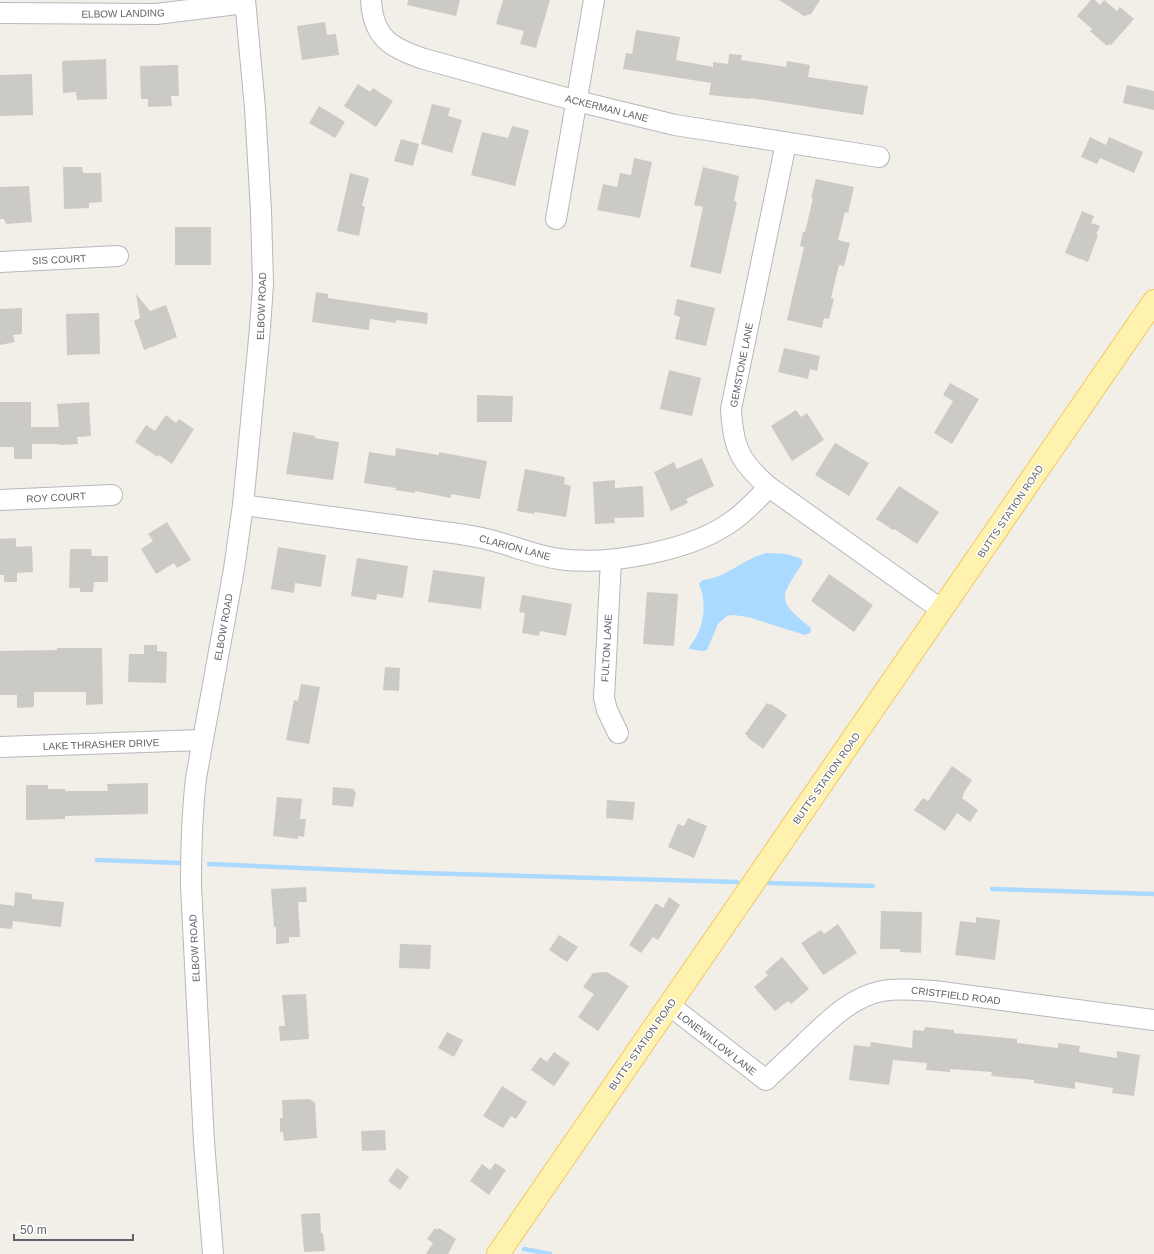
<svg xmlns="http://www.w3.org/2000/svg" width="1154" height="1254" font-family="Helvetica,sans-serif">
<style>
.water{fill:#aadaff}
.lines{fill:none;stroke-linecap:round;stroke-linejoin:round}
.stream{stroke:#aadaff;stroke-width:4.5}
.building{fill:#cccac5}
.minor-casing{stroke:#b5b8bc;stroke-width:22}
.major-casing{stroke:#f2c960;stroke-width:24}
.minor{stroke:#fff;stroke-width:20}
.major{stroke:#fff2af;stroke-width:22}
.labels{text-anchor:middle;stroke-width:3;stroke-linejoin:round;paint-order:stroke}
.street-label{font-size:10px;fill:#5f6368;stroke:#fff}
</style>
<rect width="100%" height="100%" fill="#f1efe8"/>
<path class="water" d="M767 553 787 554 802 559V564C779 599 777 600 810 627L811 630 810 633 805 635 748 617 733 615 727 616 718 624 707 650 702 651 689 649V648C691 644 694 641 696 637 705 621 706 600 699 584L703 580C726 578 744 558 767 553Z"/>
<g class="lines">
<g class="stream">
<path d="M97 860 181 863"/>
<path d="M209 864 419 873 737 882"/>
<path d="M769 883 873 886"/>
<path d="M992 889 1154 894"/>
<path d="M524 1249 550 1254"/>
</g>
</g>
<g class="building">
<path d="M408 0H460L456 16 407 5Z"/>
<path d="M503 0H550L536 48 520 44 524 31 496 24Z"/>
<path d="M779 0H820L811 14 804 16Z"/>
<path d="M1091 0H1095L1100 5 1104 0 1117 11 1120 7 1134 19 1111 45 1109 44 1107 46 1090 31 1092 29 1077 16Z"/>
<path d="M325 22 327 35 336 34 339 55 302 60 297 26Z"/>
<path d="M636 30 680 37 676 60 713 67V62L728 64 729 54 742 55 741 60 786 67 787 61 810 65 808 77 868 86 863 115 750 98V99L709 95 711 83 623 69 626 53 632 54Z"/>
<path d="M106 59 107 99 77 100 76 92 63 93 62 61Z"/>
<path d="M178 65 179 96H171L172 106 148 107V99H141L140 66Z"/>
<path d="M32 74 33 115 0 116V75Z"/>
<path d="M358 84 370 92 373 88 393 101 376 127 344 106Z"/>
<path d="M1127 85 1154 91V110L1123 103Z"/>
<path d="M432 104 450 108 448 116 462 120 452 153 421 144Z"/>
<path d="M319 106 345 122 335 138 309 123Z"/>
<path d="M512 126 529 130 515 186 471 175 482 132 508 138Z"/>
<path d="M1090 137 1106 145 1109 137 1143 152 1134 173 1100 158 1097 164 1081 157Z"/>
<path d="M401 139 419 144 413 166 394 161Z"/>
<path d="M634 158 652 162 640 218 597 210 603 184 617 187 620 173 631 175Z"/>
<path d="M63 167H82L83 173H101L102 202 89 203V208L64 209Z"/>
<path d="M703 167 739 176 734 201 737 202 721 274 690 267 703 207 694 205Z"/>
<path d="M350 173 369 178 362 206 365 207 359 236 337 231Z"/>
<path d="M816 179 854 187 848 213 845 212 838 240 850 243 844 266 839 265 831 298 834 299 829 319 824 318 822 328 787 320 804 247 800 246 803 232H805L813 198H811Z"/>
<path d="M29 186 32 222 6 224 4 219H0V187Z"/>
<path d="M1082 211 1094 216 1091 223 1100 226 1096 234 1098 235 1088 262 1065 253Z"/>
<rect x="175" y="227" width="36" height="38"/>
<path d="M316 292 328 294V298L428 313 427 324 396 320V323L370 319 369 330 312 322Z"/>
<path d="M136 294 150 311 166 305 177 337 144 350 134 321 140 318Z"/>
<path d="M677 299 715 308 706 346 675 339 680 317 674 315Z"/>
<path d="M22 308V334L13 335 15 342 0 345V309Z"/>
<path d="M99 313 100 354 67 355 66 314Z"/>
<path d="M784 348 820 356 817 371 810 369 808 379 778 372Z"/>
<path d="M669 370 701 378 692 416 660 409Z"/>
<path d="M950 383 979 399 952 444 934 433 953 401 943 395Z"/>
<path d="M477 395 513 396 512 422H477Z"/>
<path d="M0 402H31V427H59L57 404 89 402 91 436 77 437 78 444 60 445 59 444H32V459H14V447H0Z"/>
<path d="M796 410 801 417 807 413 824 440 792 461 771 426Z"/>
<path d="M166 415 176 423 179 419 194 429 172 464 159 455 158 457 135 442 146 425 155 431Z"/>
<path d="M293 432 315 436V438L339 442 333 480 286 474Z"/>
<path d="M835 443 869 463 849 496 815 475Z"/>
<path d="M396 448 439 455V452L487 461 480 499 451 494V498L415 491V493L395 490 396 488 364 483 369 452 395 456Z"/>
<path d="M702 458 714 486 686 499 688 503 671 511 654 472 674 462 677 469Z"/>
<path d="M525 469 565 477 564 484 571 486 566 517 535 512 534 514 517 511Z"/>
<path d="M615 480V488L643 486 644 517 614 518 615 523 595 524 593 482Z"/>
<path d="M899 486 939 512 917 544 894 529 893 530 876 519Z"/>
<path d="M167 522 191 560 177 568 174 563 156 574 141 549 153 541 148 534Z"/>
<path d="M16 538V547L32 546 33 572 17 573V582H4V575H0V539Z"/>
<path d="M278 547 326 555 321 587 295 583 294 593 271 589Z"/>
<path d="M70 549H91L92 556H108V582H94L93 592H80V588H69Z"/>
<path d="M357 558 408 566 403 598 377 594 376 600 351 596Z"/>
<path d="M433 570 485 577 481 609 428 602Z"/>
<path d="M829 574 873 605 854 632 811 601Z"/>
<path d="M647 592 678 594 674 646 643 644Z"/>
<path d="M522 595 572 604 566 636 540 631 539 636 522 633 525 613 519 612Z"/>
<path d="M144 645H157V651L167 652 166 683 128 682 129 654H144Z"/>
<path d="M57 648H102L103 704 86 705V692H34V707L17 708V695H0V651L57 650Z"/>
<path d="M385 667 400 668 399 691 383 690Z"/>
<path d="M301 684 320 687 309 744 286 740 294 700 298 701Z"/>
<path d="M767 703 770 705 771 704 787 715 763 749 747 737 748 736 745 734Z"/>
<path d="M952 766 972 780 963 794 964 795 962 798 978 810 970 822 957 813 945 831 914 810 923 798 928 801Z"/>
<path d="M148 783V814L65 816V819L26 820V785H48V789H65V791H108L107 784Z"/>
<path d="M333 787 354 789V791L356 792 353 807 332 805Z"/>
<path d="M277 797 302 799 300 819H306L304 837 298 836V839L273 836Z"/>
<path d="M607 800 635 802 633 820 606 818Z"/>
<path d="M688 818 707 826 694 858 668 847 678 824 684 826Z"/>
<path d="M306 887 307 902H298L300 937H289V943L276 944V927H274L271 889Z"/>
<path d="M15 892 32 894V899L64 902 61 927 13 921 12 929 0 928V904L14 906Z"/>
<path d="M669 897 680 905 658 940 653 937 641 953 629 945 656 903 663 908Z"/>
<path d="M881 911 922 912 921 953 900 952V949H880Z"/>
<path d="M976 917 1000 920 995 960 955 955 960 921 976 923Z"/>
<path d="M838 924 857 953 823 975 801 943 821 930 824 934Z"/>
<path d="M559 935 578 947 567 962 549 950Z"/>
<path d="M400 944 431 945 430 969 399 968Z"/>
<path d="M782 957 809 989 791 1004 788 1001 775 1011 754 987 768 975 765 972Z"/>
<path d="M607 972 629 986 598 1031 578 1017 594 994 583 987 593 973Z"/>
<path d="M306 994 309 1039 280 1041 279 1026H285L282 995Z"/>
<path d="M925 1027 954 1030V1033L1017 1039V1043L1058 1048V1043L1080 1046 1079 1052 1117 1058V1051L1140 1055 1134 1096 1112 1093 1113 1088 1075 1082V1089L1034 1083V1080L991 1076 992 1072 950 1069V1072L926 1070 927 1063 893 1060 889 1085 849 1080 854 1045 870 1047 871 1042 912 1048 913 1030 924 1031Z"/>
<path d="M447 1032 463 1040 454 1057 438 1048Z"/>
<path d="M554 1052 570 1063 554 1086 531 1070 540 1057 547 1062Z"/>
<path d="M502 1086 527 1102 516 1119 511 1116 503 1128 483 1116Z"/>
<path d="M310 1099 315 1103 317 1138 284 1141 283 1132H280V1118H283L282 1100Z"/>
<path d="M385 1130 386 1150 362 1151 361 1131Z"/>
<path d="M495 1163 506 1170 489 1195 470 1181 482 1164 490 1170Z"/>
<path d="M397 1168 409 1177 400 1190 388 1181Z"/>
<path d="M320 1213 321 1233H323L325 1251 304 1252 301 1214Z"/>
<path d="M435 1228 438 1230 439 1228 456 1239 448 1254H426L433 1243 427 1239Z"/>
</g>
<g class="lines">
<g class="minor-casing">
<g id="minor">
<path d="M371 0C373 38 391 48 424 59L577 101 675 125 879 157"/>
<path d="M0 13 156 14 245 3"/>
<path d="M786 143 731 409C733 448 740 462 769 487L942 610"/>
<path d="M556 219 594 0"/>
<path d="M0 262 118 256"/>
<path d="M0 500 112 495"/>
<path d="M243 505C295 512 347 519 399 526 425 530 452 532 477 537 505 542 531 555 559 559 607 566 688 551 728 524 744 514 756 500 769 487"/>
<path d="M611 560 604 698 607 710 618 733"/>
<path d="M0 747 202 740"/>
<path d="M669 1005 766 1080C779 1067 793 1055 806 1042 828 1021 851 997 882 991 899 988 917 990 934 991L1154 1020"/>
<path d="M213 1254 204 1142 191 886C191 850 192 814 196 778L234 569 243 505 260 328 263 284 261 211 255 108 245 0"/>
</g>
</g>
<g class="major-casing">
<path id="major" d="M498 1254 1154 301"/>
</g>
<use href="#minor" class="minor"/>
<use href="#major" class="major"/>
</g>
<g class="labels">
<g class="street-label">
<text transform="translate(123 13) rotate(-1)" y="4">ELBOW LANDING</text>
<text transform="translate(607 108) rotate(14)" y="4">ACKERMAN LANE</text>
<text transform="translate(59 259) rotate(-3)" y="4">SIS COURT</text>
<text transform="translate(261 306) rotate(-88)" y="4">ELBOW ROAD</text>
<text transform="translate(741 365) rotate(-79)" y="4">GEMSTONE LANE</text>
<text transform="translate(56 497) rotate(-3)" y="4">ROY COURT</text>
<text transform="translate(1010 511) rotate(-56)" y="4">BUTTS STATION ROAD</text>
<text transform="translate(515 547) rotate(15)" y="4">CLARION LANE</text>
<text transform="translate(223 627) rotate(-80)" y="4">ELBOW ROAD</text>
<text transform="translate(606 648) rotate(-87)" y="4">FULTON LANE</text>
<text transform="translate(101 744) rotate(-2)" y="4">LAKE THRASHER DRIVE</text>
<text transform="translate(826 778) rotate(-55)" y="4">BUTTS STATION ROAD</text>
<text transform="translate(194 948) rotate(-93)" y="4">ELBOW ROAD</text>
<text transform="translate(956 995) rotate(7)" y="4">CRISTFIELD ROAD</text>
<text transform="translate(717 1043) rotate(38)" y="4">LONEWILLOW LANE</text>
<text transform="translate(642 1044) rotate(-55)" y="4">BUTTS STATION ROAD</text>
</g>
</g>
<path d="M14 1234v6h119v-6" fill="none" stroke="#5f6368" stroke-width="2"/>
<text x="20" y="1234" font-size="12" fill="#5f6368" stroke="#ffffff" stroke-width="3" paint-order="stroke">50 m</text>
</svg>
